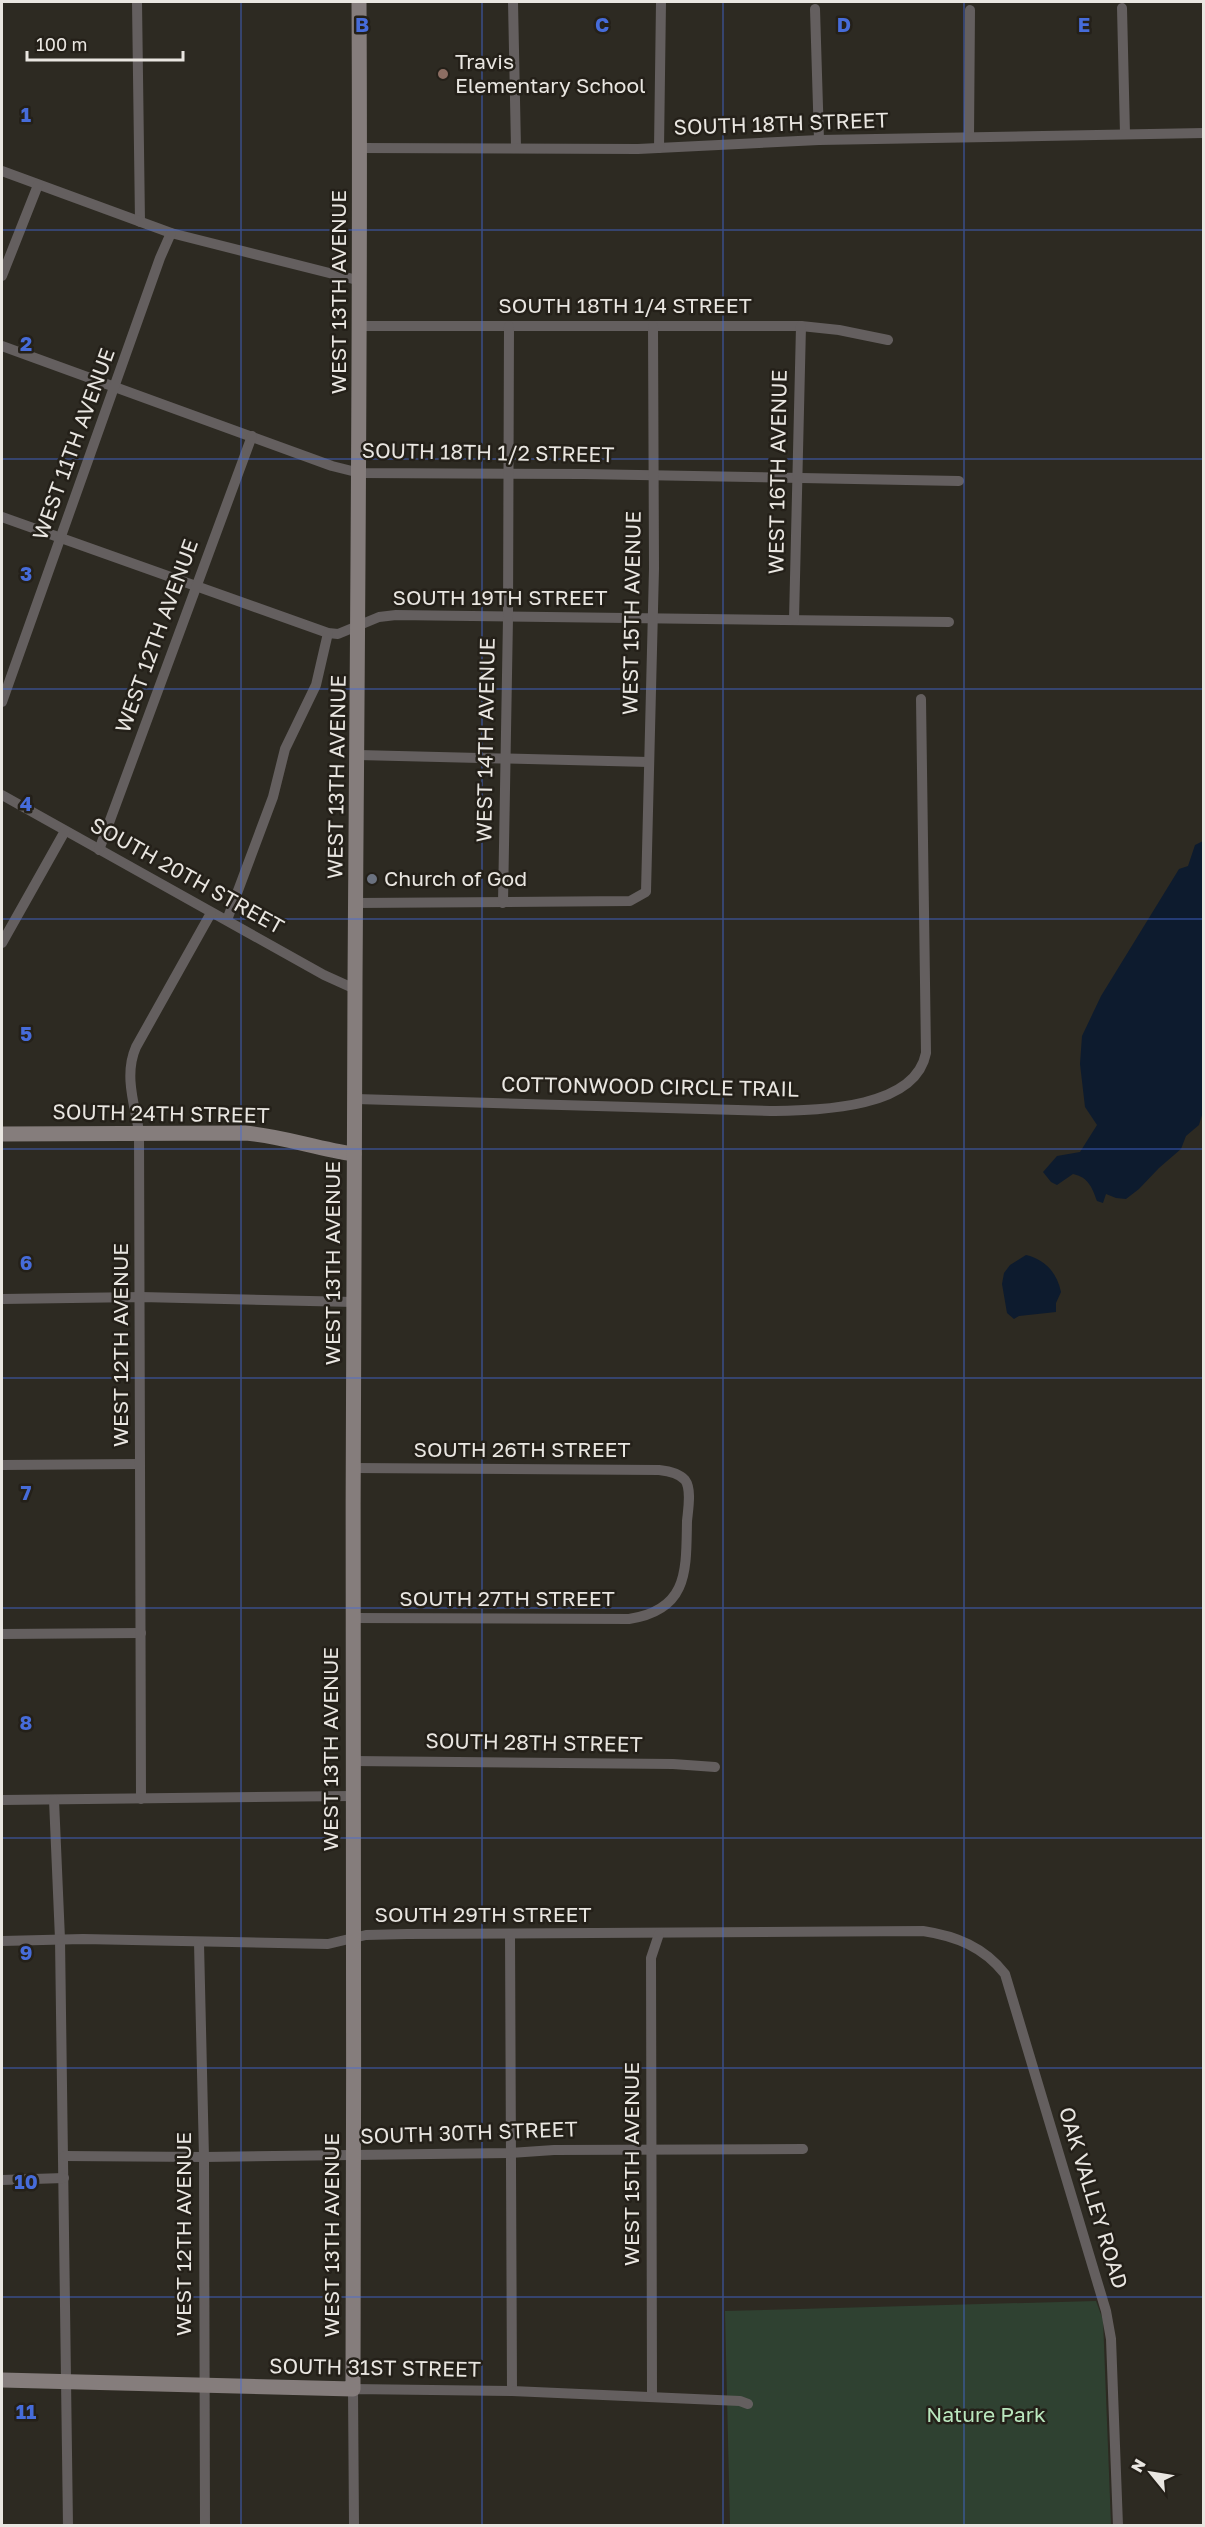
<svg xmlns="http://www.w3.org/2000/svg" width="1205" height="2527" font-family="'Golos Text',sans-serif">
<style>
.green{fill:#2f4131}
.water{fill:#0d1b2e}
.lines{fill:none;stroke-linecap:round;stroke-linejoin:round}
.street{stroke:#645f5f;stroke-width:10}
.secondary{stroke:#857d7c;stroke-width:15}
.grid{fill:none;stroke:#466cda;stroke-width:1.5;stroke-opacity:0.55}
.education-dot{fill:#8d6e63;stroke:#242019;stroke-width:2}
.worship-dot{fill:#6b7280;stroke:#242019;stroke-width:2}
.labels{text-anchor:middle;stroke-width:5;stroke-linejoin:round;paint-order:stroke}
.poi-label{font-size:21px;fill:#e9e6e1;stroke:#242019;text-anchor:start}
.street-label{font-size:21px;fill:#e9e6e1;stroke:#242019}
.park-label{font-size:21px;fill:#bae7be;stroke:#242019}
.grid-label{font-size:20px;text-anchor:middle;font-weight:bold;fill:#466cda;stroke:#242019;stroke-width:5;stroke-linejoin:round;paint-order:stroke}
</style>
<rect width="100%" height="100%" fill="#2d2a22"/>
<path class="green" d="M1096 2301 1103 2320 1111 2525H730L725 2311Z"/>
<g class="water">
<path d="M1203 841V1112L1199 1125 1186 1136 1181 1149 1159 1168 1139 1189 1126 1199 1116 1198 1106 1194 1103 1203 1097 1201C1092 1187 1088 1177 1073 1174L1057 1185 1051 1182 1043 1172 1057 1156 1080 1152 1097 1125 1085 1107 1080 1064 1082 1036 1101 996 1179 869 1188 866 1195 845Z"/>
<path d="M1026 1255C1044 1259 1057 1272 1061 1292L1056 1303V1312L1019 1316 1014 1319 1007 1313 1002 1284 1004 1273 1010 1265Z"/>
</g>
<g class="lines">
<g class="street">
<path d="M137 2 140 222"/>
<path d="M513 2 516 148"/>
<path d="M1122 8 1125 134"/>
<path d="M815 9 819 140"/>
<path d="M969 137 970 10"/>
<path d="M360 148 638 149 819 140 1204 133"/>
<path d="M659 148 661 2"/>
<path d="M2 171 171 233 361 281"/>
<path d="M2 276 38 185"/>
<path d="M360 326H801L839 330 888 340"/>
<path d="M2 346 332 466 360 473 583 474 959 481"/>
<path d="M2 517 328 633 338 634 379 617 396 615 949 622"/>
<path d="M794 620 801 326"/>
<path d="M2 702 160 258 171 233"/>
<path d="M358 755 649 762"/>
<path d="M2 795 324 975 355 989"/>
<path d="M99 850 252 436"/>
<path d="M356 903 630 901 646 892 654 569 653 326"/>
<path d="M503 903 508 618 509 326"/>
<path d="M227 920 273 797 285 749 316 685 328 633"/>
<path d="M2 943 65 831"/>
<path d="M356 1099 770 1111C816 1110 915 1110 926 1053L921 699"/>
<path d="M2 1299 141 1297 354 1302"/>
<path d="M2 1465 140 1464"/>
<path d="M352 1618 629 1619C689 1610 686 1570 687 1521 688 1510 692 1489 685 1480 679 1473 668 1471 659 1470L354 1468"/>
<path d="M2 1634 141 1633"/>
<path d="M352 1761 673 1764 715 1767"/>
<path d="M141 1799 139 1131C134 1103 124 1074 136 1047L211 913"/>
<path d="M2 1800 352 1796"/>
<path d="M54 1800 60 1939 68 2526"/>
<path d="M510 1934 512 2391"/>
<path d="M2 1941 83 1939 328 1944 366 1935 407 1934 923 1931C956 1936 984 1947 1005 1974L1106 2311 1111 2339 1118 2526"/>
<path d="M199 1943 204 2157 205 2526"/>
<path d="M64 2156 204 2157 510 2153 554 2150 803 2149"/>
<path d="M2 2180 64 2178"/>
<path d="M652 2396 651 1958 659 1934"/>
<path d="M354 2526 353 2389 512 2391 740 2401 748 2404"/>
</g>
<g class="secondary">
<path d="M2 1134 245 1133C283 1136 317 1149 354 1154"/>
<path d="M2 2380 353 2389C355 1921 351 1453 355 985 357 657 361 330 359 2"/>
</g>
</g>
<path class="grid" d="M241 2V2526M482 2V2526M723 2V2526M964 2V2526M2 230H1204M2 459H1204M2 689H1204M2 919H1204M2 1149H1204M2 1378H1204M2 1608H1204M2 1838H1204M2 2068H1204M2 2297H1204"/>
<circle class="education-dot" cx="443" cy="74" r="6"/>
<circle class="worship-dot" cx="372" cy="879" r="6"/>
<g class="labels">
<g class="poi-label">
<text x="455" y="69">Travis<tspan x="455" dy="24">Elementary School</tspan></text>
<text x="384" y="886">Church of God</text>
</g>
<g class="street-label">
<text transform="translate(781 124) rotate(-2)" y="7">SOUTH 18TH STREET</text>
<text transform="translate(339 292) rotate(-90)" y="7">WEST 13TH AVENUE</text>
<text x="625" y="313">SOUTH 18TH 1/4 STREET</text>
<text transform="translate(74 444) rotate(-70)" y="7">WEST 11TH AVENUE</text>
<text transform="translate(488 453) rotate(1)" y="7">SOUTH 18TH 1/2 STREET</text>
<text transform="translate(778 472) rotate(-89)" y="7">WEST 16TH AVENUE</text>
<text x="500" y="605">SOUTH 19TH STREET</text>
<text transform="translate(632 613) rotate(-89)" y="7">WEST 15TH AVENUE</text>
<text transform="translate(157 636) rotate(-70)" y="7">WEST 12TH AVENUE</text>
<text transform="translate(486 740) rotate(-89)" y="7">WEST 14TH AVENUE</text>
<text transform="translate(337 777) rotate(-89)" y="7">WEST 13TH AVENUE</text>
<text transform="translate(187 876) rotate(29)" y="7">SOUTH 20TH STREET</text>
<text transform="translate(650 1087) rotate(1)" y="7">COTTONWOOD CIRCLE TRAIL</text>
<text transform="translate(161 1114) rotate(1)" y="7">SOUTH 24TH STREET</text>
<text transform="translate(333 1263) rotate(-90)" y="7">WEST 13TH AVENUE</text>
<text transform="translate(121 1345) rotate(-90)" y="7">WEST 12TH AVENUE</text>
<text x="522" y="1457">SOUTH 26TH STREET</text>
<text x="507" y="1606">SOUTH 27TH STREET</text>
<text transform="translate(534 1743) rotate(1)" y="7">SOUTH 28TH STREET</text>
<text transform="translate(331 1749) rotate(-90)" y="7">WEST 13TH AVENUE</text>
<text x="483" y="1922">SOUTH 29TH STREET</text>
<text transform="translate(469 2133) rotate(-2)" y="7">SOUTH 30TH STREET</text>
<text transform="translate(632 2164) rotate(-90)" y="7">WEST 15TH AVENUE</text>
<text transform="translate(1093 2198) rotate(73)" y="7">OAK VALLEY ROAD</text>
<text transform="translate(184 2234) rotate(-90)" y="7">WEST 12TH AVENUE</text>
<text transform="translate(332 2235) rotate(-90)" y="7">WEST 13TH AVENUE</text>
<text transform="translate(375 2368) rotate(1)" y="7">SOUTH 31ST STREET</text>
</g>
<g class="park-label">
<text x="986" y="2422">Nature Park</text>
</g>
</g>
<g class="grid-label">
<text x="362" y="32">B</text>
<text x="602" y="32">C</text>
<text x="844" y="32">D</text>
<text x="1084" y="32">E</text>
<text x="26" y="122">1</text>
<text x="26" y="351">2</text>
<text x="26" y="581">3</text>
<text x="26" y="811">4</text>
<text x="26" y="1041">5</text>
<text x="26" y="1270">6</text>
<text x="26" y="1500">7</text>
<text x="26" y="1730">8</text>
<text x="26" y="1960">9</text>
<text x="26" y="2189">10</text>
<text x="26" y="2419">11</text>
</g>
<rect width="1205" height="2527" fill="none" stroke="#e9e6e1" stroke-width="6"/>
<g transform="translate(1151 2473) rotate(300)" stroke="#242019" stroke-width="4.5" paint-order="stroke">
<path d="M0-4.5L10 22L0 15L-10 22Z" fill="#e9e6e1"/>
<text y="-9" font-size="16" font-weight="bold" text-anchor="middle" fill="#e9e6e1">N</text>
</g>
<path d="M27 51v9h156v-9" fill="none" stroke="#e9e6e1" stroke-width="3"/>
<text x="36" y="51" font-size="18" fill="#e9e6e1" stroke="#242019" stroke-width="4.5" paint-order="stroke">100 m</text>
</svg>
